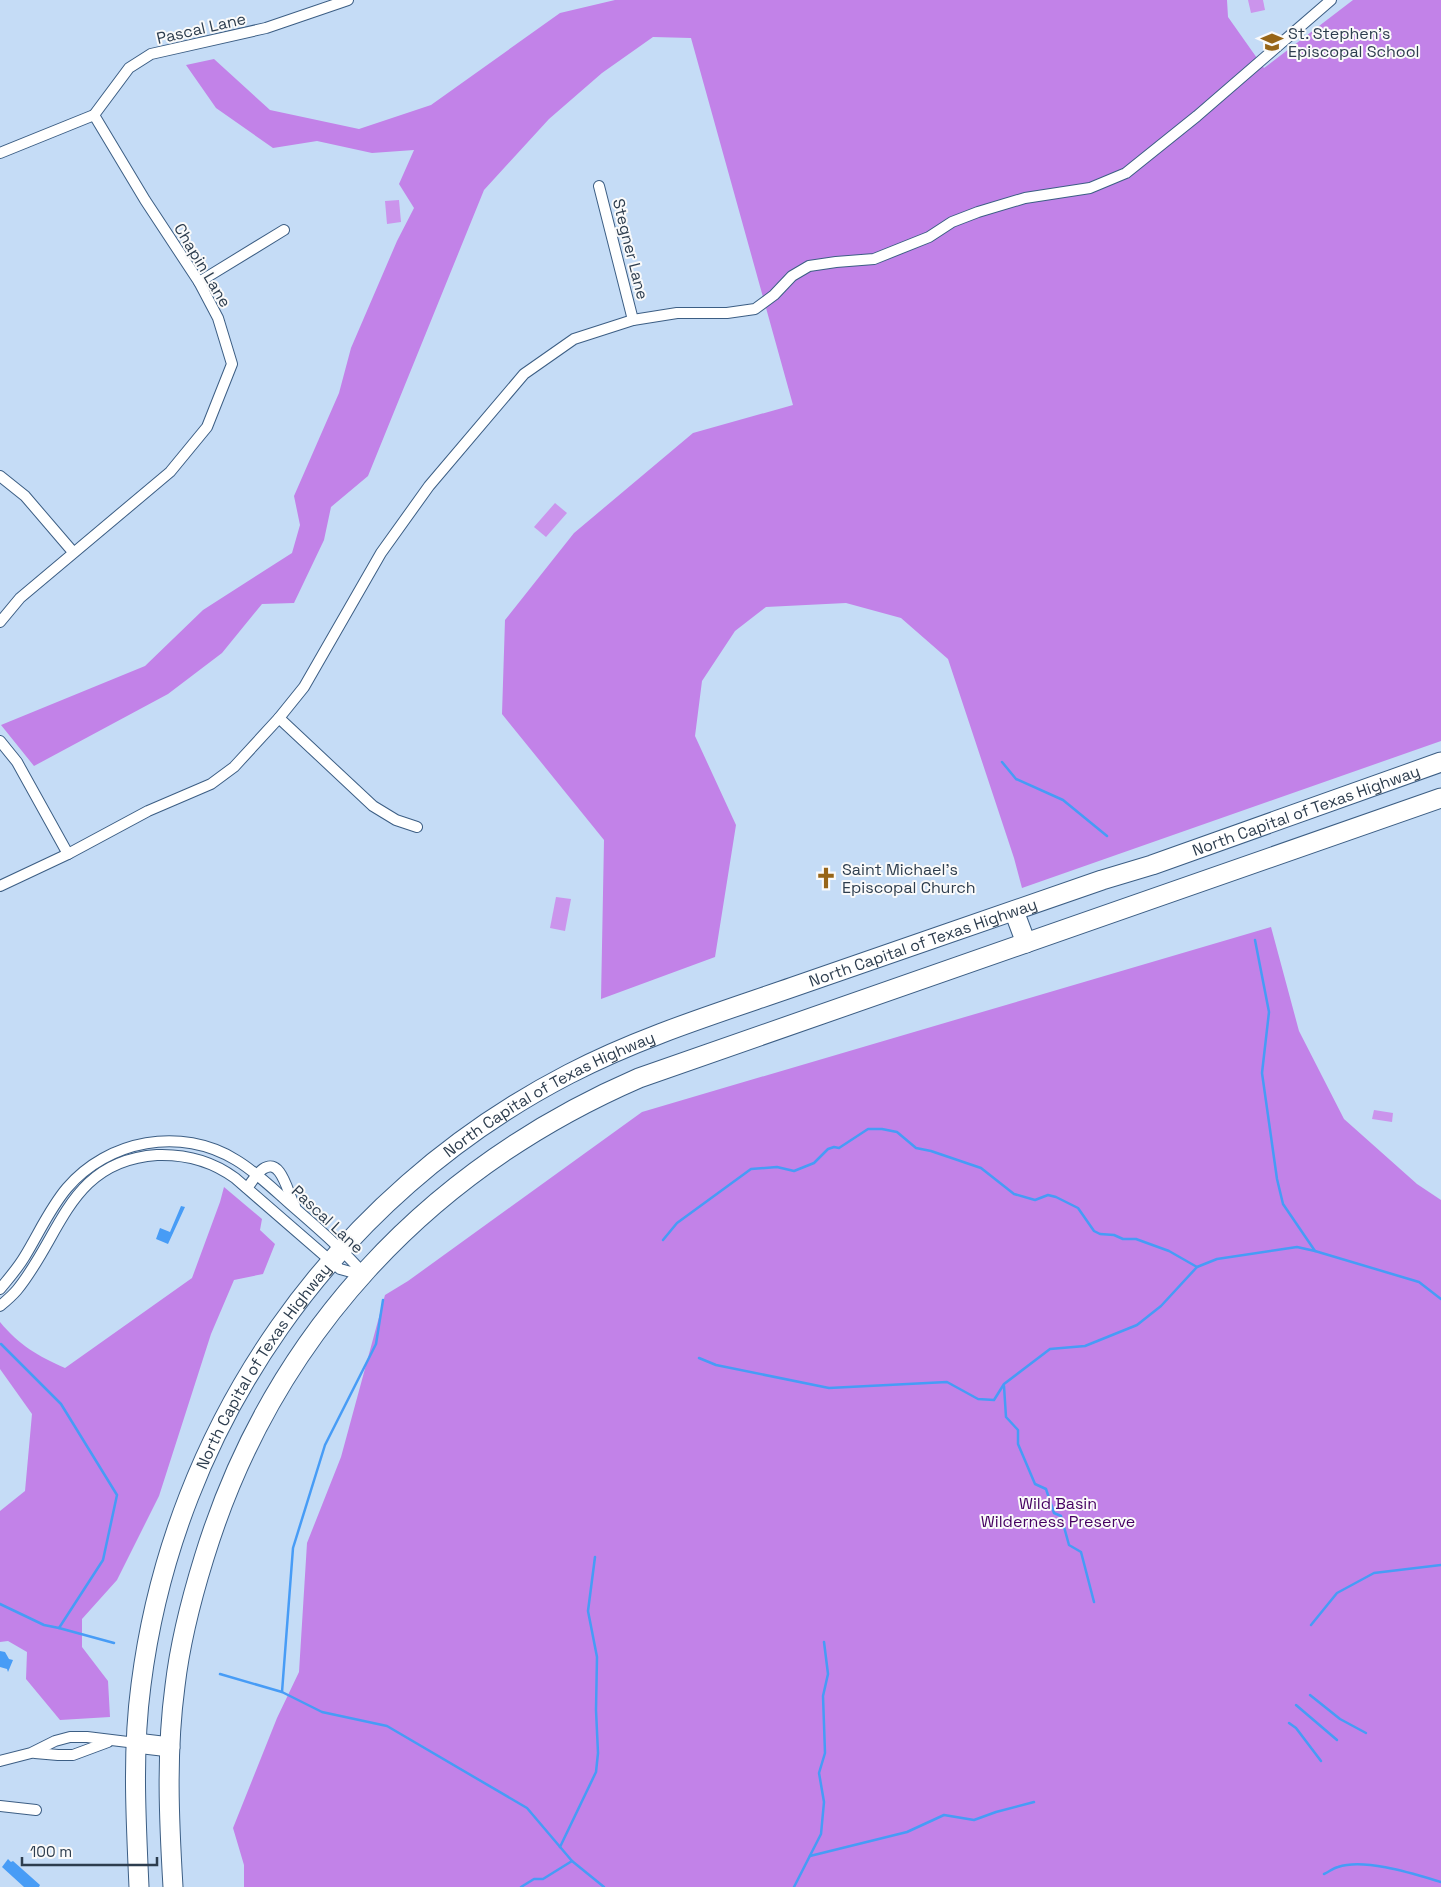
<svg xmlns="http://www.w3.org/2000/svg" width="1441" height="1887" font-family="'Space Grotesk',sans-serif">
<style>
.green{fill:#cb94ec}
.forest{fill:#c282e8}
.water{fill:#479cf6}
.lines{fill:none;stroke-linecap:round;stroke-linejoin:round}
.stream{stroke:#479cf6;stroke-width:2.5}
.street-casing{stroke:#3c5e84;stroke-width:12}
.highway-casing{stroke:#3c5e84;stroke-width:21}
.street{stroke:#fff;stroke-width:10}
.highway{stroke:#fff;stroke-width:19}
.labels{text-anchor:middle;stroke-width:4;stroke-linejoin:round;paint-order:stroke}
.street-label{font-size:16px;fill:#2d3d4e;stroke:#fafafa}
.poi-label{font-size:16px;fill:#2d3d4e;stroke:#fafafa;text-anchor:start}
.park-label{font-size:16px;fill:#450161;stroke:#fafafa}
</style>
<rect width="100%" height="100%" fill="#c5dcf6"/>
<g class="green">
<path d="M1248 0H1263L1265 10 1251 13Z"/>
<path d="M399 200 401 222 387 224 385 201Z"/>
<path d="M555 503 567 513 546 537 534 527Z"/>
<path d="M556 897 571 899 565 931 550 928Z"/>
<path d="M1374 1110 1393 1113 1392 1122 1372 1119Z"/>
</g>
<g class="forest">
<path d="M615 0H1227L1228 17 1264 68 1353 0H1441V741L1022 888 1014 858 948 659 901 618 846 603 766 607 735 631 702 681 695 736 736 825 715 957 601 999 604 840 502 714 505 620 574 533 693 433 793 405 691 38 653 37 602 73 549 119 484 190 368 476 331 507 324 540 294 603 262 604 222 653 168 694 34 766 1 725 145 666 203 610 292 553 300 525 294 496 339 393 351 348 397 241 414 208 399 184 414 150 372 153 317 141 273 148 216 108 186 65 214 59 270 110 359 129 431 105 560 13Z"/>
<path d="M1271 927 1299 1031 1344 1119 1417 1184 1441 1200V1887H244V1865L233 1828 277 1718 299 1672 307 1543 341 1457 385 1295 408 1281 642 1112Z"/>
<path d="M224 1187 262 1219 260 1230 275 1244 263 1274 234 1280 211 1334 159 1496 117 1580 82 1619V1647L108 1681 110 1717 60 1720 26 1679 27 1652 8 1641 0 1642V1511L25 1491 32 1414 0 1369V1322C19 1345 38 1356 65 1368L192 1278 220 1202Z"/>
</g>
<g class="water">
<path d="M181 1206 185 1207 168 1244 156 1239 160 1228 170 1232Z"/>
<path d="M0 1651 5 1652 9 1659 13 1660 8 1672 7 1669 0 1667Z"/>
<path d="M8 1859 11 1862 13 1861 40 1885 39 1887H24L2 1867Z"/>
</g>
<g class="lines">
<g class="stream">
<path d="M1002 762 1016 779 1063 800 1107 836"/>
<path d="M1255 940 1269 1012 1262 1073 1277 1179 1283 1204 1315 1251 1419 1282 1441 1299"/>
<path d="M663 1240 677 1223 751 1169 777 1167 794 1171 814 1163 828 1149 834 1147 839 1148 868 1129H882L897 1132 916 1148 931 1151 981 1168 1014 1194 1035 1200 1048 1195 1056 1197 1078 1208 1094 1231 1100 1234 1114 1235 1123 1239H1136L1169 1251 1197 1267"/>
<path d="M383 1300 376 1344 325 1445 293 1548 282 1692 322 1712 387 1726 527 1808 572 1861 604 1887"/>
<path d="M1 1344 61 1404 117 1495 103 1560 59 1628"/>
<path d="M699 1358 716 1365 829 1388 947 1382 978 1399 994 1400 1004 1384 1050 1349 1085 1346 1137 1325 1161 1306 1197 1267 1217 1259 1297 1247 1315 1251"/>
<path d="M1004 1386 1006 1417 1018 1430V1444L1035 1484 1046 1489 1054 1513 1061 1516 1069 1545 1081 1552 1094 1602"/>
<path d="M0 1604 44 1625 59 1628 114 1643"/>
<path d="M1311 1625 1337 1593 1374 1573 1441 1565"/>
<path d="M220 1674 282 1692"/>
<path d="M1310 1695 1340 1719 1366 1733"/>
<path d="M1296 1705 1337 1740"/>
<path d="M1289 1723 1296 1728 1321 1761"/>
<path d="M560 1847 596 1772 598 1753 596 1710 597 1657 588 1611 595 1557"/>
<path d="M810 1856 907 1832 944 1815 974 1820 996 1812 1034 1802"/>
<path d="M1324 1874C1329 1872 1333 1868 1338 1867 1365 1858 1414 1874 1441 1882"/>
<path d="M521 1887 534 1879H543L572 1861"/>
<path d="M794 1887 821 1834 824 1802 819 1773 825 1753 823 1696 828 1674 824 1642"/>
</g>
<g class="street-casing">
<g id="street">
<path d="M0 153 94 115 129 68 151 54 266 28 348 0"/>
<path d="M599 186 633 320"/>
<path d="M199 282 284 230"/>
<path d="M0 476 25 496 73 552"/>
<path d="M0 622 20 598 170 472 207 427 232 364 218 318 199 282 145 200 94 115"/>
<path d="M279 718 373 806 396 820 417 827"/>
<path d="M0 741 17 762 68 854"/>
<path d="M0 886 68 854 148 811 211 784 234 767 279 718 304 687 381 553 429 486 524 374 574 339 633 320 677 313H727L755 309 774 295 792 276 809 266 836 262 874 259 929 237 952 222 978 212 1025 198 1090 188 1126 173 1197 116 1331 0"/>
<path d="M247 1188C252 1182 256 1174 263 1169 282 1156 288 1196 295 1206"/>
<path d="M0 1289C9 1278 18 1268 25 1256 39 1233 50 1208 67 1188 108 1140 181 1126 236 1160 258 1173 277 1193 297 1210 320 1230 343 1250 363 1273"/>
<path d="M0 1306C6 1301 12 1296 17 1290 62 1235 69 1161 157 1155 187 1154 212 1161 235 1178L340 1269 351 1272 363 1273"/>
<path d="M35 1753 58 1755H73L108 1742"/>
<path d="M0 1761 31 1753 55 1741 70 1737H87L136 1743"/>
<path d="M0 1806 36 1810"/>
</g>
</g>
<g class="highway-casing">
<g id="highway">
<path d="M1014 911 1026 943"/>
<path d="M136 1743 170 1747"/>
<path id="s1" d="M139 1887C136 1820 132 1752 141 1685 174 1424 335 1195 569 1074 640 1037 718 1013 793 987 896 951 999 916 1102 880L1152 865 1441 762"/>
<path d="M173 1887C169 1820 166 1753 175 1686 180 1643 191 1600 204 1558 272 1336 427 1170 639 1078L1441 798"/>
</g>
</g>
<use href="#street" class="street"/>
<use href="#highway" class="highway"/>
</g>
<defs>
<g id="school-bare" transform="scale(1.725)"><path d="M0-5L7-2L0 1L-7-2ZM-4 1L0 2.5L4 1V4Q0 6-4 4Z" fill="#976518" stroke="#fafafa" stroke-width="2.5" paint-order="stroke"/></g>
<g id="church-bare" transform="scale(1.725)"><path d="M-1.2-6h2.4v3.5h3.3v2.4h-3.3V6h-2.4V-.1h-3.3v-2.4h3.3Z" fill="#976518" stroke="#fafafa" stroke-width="2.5" paint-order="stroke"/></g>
</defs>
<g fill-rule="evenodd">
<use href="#school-bare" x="1272" y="42"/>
<use href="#church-bare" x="826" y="878"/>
</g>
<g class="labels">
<g class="street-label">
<text transform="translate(201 28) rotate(-13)" y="6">Pascal Lane</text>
<text transform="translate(631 249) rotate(76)" y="6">Stegner Lane</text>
<text transform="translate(203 265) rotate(59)" y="6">Chapin Lane</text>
<text dy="6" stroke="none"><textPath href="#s1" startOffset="1761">North Capital of Texas Highway</textPath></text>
<text dy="6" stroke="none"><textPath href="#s1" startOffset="1356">North Capital of Texas Highway</textPath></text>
<text dy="6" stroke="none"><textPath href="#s1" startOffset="951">North Capital of Texas Highway</textPath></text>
<text transform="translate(328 1219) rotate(43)" y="6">Pascal Lane</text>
<text dy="6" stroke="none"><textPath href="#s1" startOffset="548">North Capital of Texas Highway</textPath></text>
</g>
<g class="poi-label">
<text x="1288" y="39">St. Stephen's<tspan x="1288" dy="18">Episcopal School</tspan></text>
<text x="842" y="875">Saint Michael's<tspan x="842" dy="18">Episcopal Church</tspan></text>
</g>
<g class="park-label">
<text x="1058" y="1509">Wild Basin<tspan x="1058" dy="18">Wilderness Preserve</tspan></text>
</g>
</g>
<path d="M22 1857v8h135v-8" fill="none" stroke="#2d3d4e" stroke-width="2.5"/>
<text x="30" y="1857" font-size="15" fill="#2d3d4e" stroke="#fafafa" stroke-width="4" paint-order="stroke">100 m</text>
</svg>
